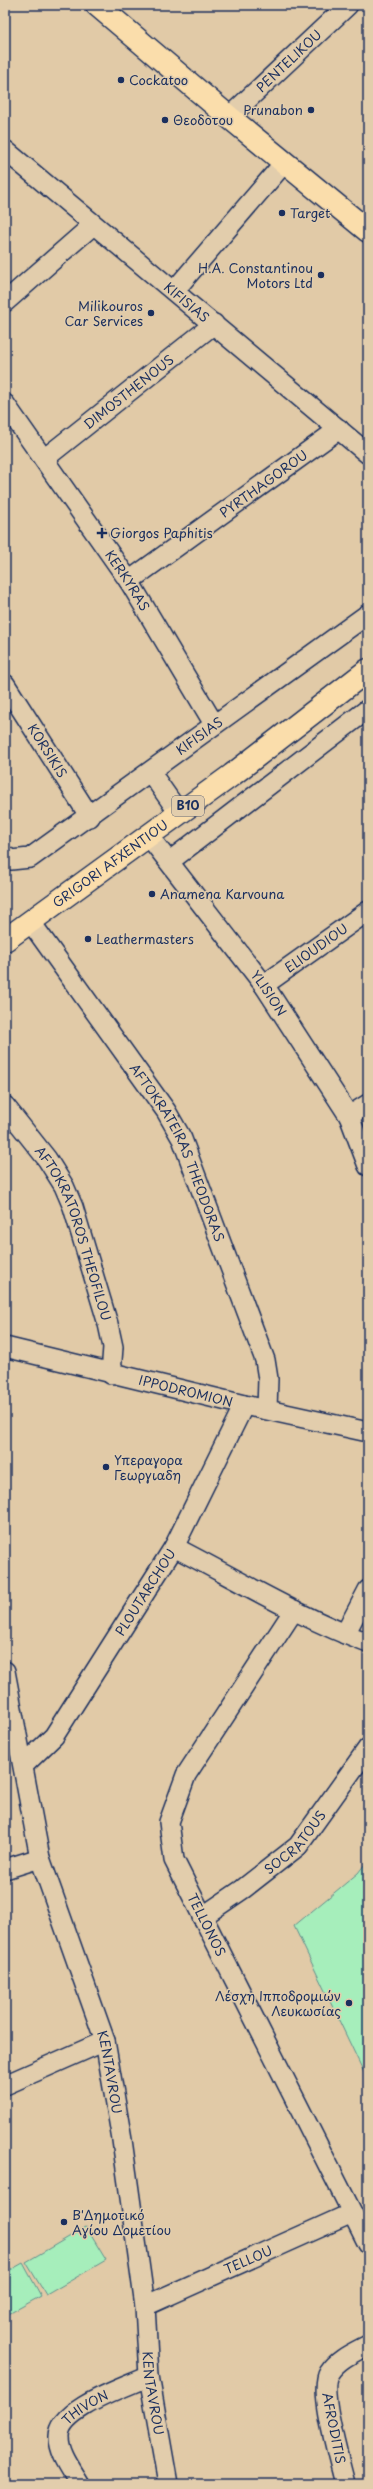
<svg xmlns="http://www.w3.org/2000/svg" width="373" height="2489" font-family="'Playpen Sans',sans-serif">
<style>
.green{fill:#a6eebb;stroke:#608e8c}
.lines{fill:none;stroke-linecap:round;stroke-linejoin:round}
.minor-casing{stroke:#1b2f5e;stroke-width:22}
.major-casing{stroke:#1b2f5e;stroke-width:25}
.minor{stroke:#e2cdac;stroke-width:19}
.major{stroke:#faddab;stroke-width:22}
.poi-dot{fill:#1b2f5e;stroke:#e2cdac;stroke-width:1.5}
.labels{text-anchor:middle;stroke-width:3;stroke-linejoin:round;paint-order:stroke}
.shield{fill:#e2cdac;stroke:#575e75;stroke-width:1}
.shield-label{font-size:12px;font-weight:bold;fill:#1b2f5e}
.street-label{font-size:13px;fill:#1b2f5e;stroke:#e2cdac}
.poi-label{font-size:13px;fill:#1b2f5e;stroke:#e2cdac;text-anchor:start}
</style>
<rect width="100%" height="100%" fill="#e1caa7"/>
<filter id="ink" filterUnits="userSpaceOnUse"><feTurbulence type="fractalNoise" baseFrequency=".025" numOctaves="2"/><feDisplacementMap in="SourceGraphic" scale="8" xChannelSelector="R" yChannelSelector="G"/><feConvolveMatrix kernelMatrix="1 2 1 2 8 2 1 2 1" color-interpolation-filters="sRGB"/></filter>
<g filter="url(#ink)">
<g class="green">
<path d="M368 1860V2081L294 1926 358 1873Z"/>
<path d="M86 2227 106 2260 46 2295 26 2262Z"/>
<path d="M23 2263 41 2296 5 2316V2273Z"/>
</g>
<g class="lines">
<g class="minor-casing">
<g id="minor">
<path id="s1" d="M229 117 348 5"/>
<path id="s2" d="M5 150 368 454"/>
<path d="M174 291 284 163"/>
<path d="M5 302 93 225"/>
<path id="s3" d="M5 404 129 581 214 724"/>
<path id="s4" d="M44 459 214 324"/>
<path id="s5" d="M129 581 339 429"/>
<path id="s6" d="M5 684 90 817"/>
<path d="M151 773 179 813"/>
<path id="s7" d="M148 835 264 985 349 1116 368 1166"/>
<path id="s8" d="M5 856 11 860 30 858 368 614"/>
<path d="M170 861 368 709"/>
<path id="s9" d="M30 921 166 1111 182 1139 265 1360 268 1379 267 1409"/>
<path id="s10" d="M264 985 368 911"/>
<path id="s11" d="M5 1106 47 1159 64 1186 73 1207 108 1324 113 1347 111 1374"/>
<path d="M349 1116 368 1104"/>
<path id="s12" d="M5 1347 244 1405 368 1432"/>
<path d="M174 1547C238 1580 301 1618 368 1643"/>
<path id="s13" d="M294 1610 186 1775 169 1822 174 1860 368 2244"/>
<path d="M345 1634 368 1590"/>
<path id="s14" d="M5 1671 40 1858 105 2041 122 2140 145 2306 149 2376 168 2484"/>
<path id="s15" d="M24 1765 54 1736 174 1547 244 1405"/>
<path d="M5 1869 40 1858"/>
<path id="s16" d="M202 1917 243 1889 298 1846 368 1748"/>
<path d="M5 2085 105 2041"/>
<path id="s17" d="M145 2306 352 2213"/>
<path id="s18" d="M80 2484C72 2470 59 2454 59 2437 58 2408 127 2387 149 2376"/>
<path d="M345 2484C340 2462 318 2390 329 2373 338 2359 353 2353 368 2345"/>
</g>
</g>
<g class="major-casing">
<g id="major">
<path d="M97 5 229 117 368 231"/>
<path id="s19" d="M5 940 232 775 368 670"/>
</g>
</g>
<use href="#minor" class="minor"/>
<use href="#major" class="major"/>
</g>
</g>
<g class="poi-dot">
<circle cx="121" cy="80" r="4"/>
<circle cx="311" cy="110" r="4"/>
<circle cx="165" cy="120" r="4"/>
<circle cx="282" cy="213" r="4"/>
<circle cx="321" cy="275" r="4"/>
<circle cx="151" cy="313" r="4"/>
<path d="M100 527h4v4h4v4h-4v4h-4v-4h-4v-4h4z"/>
<circle cx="152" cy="894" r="4"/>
<circle cx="88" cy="939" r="4"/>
<circle cx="106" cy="1467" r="4"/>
<circle cx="349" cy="2003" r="4"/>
<circle cx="64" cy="2222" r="4"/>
</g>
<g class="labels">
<rect class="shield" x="172" y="796" width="32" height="20" rx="3"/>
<g class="shield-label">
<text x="188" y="810">B10</text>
</g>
<g class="street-label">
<text dy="5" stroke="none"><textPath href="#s1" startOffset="82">PENTELIKOU</textPath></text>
<text dy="5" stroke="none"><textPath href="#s2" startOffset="237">KIFISIAS</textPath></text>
<text dy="5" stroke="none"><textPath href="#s4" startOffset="108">DIMOSTHENOUS</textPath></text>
<text dy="5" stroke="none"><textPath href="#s5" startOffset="166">PYRTHAGOROU</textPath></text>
<text dy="5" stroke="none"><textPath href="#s3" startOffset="215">KERKYRAS</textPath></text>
<text dy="5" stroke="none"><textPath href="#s8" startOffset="235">KIFISIAS</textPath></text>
<text dy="5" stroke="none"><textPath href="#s6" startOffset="79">KORSIKIS</textPath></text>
<text dy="5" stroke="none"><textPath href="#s19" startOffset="130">GRIGORI AFXENTIOU</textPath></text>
<text dy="5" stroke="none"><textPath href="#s10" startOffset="64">ELIOUDIOU</textPath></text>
<text dy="5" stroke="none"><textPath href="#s7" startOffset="199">YLISION</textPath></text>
<text dy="5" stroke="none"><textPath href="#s9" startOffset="276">AFTOKRATEIRAS THEODORAS</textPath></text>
<text dy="5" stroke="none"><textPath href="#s11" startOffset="147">AFTOKRATOROS THEOFILOU</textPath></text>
<text dy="5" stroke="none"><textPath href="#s12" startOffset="186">IPPODROMION</textPath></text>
<text dy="5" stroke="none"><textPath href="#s15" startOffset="212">PLOUTARCHOU</textPath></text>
<text dy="5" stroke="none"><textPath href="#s16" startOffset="120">SOCRATOUS</textPath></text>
<text dy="5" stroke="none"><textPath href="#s13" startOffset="358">TELLONOS</textPath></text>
<text dy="5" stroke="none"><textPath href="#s14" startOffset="416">KENTAVROU</textPath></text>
<text dy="5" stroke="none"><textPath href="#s17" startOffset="113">TELLOU</textPath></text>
<text dy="5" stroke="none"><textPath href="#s14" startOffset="740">KENTAVROU</textPath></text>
<text dy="5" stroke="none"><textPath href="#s18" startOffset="94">THIVON</textPath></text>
<text transform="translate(334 2428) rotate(79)" y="5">AFRODITIS</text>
</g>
<g class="poi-label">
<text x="129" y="85">Cockatoo</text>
<text x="303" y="115" text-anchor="end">Prunabon</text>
<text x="173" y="125">Θεοδοτου</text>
<text x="290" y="218">Target</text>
<text x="313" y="273" text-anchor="end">H.A. Constantinou<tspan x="313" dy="15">Motors Ltd</tspan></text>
<text x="143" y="311" text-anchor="end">Milikouros<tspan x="143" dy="15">Car Services</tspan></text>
<text x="110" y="538">Giorgos Paphitis</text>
<text x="160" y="899">Anamena Karvouna</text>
<text x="96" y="944">Leathermasters</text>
<text x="114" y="1465">Υπεραγορα<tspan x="114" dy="15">Γεωργιαδη</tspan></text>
<text x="341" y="2001" text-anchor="end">Λέσχη Ιπποδρομιών<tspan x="341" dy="15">Λευκωσίας</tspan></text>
<text x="72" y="2220">Β'Δημοτικό<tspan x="72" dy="15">Αγίου Δομετίου</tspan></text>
</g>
</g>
<rect width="373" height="2489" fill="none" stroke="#e2cdac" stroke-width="20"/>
<rect x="10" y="10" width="353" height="2469" fill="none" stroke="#1b2f5e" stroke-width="1.5" filter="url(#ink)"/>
</svg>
